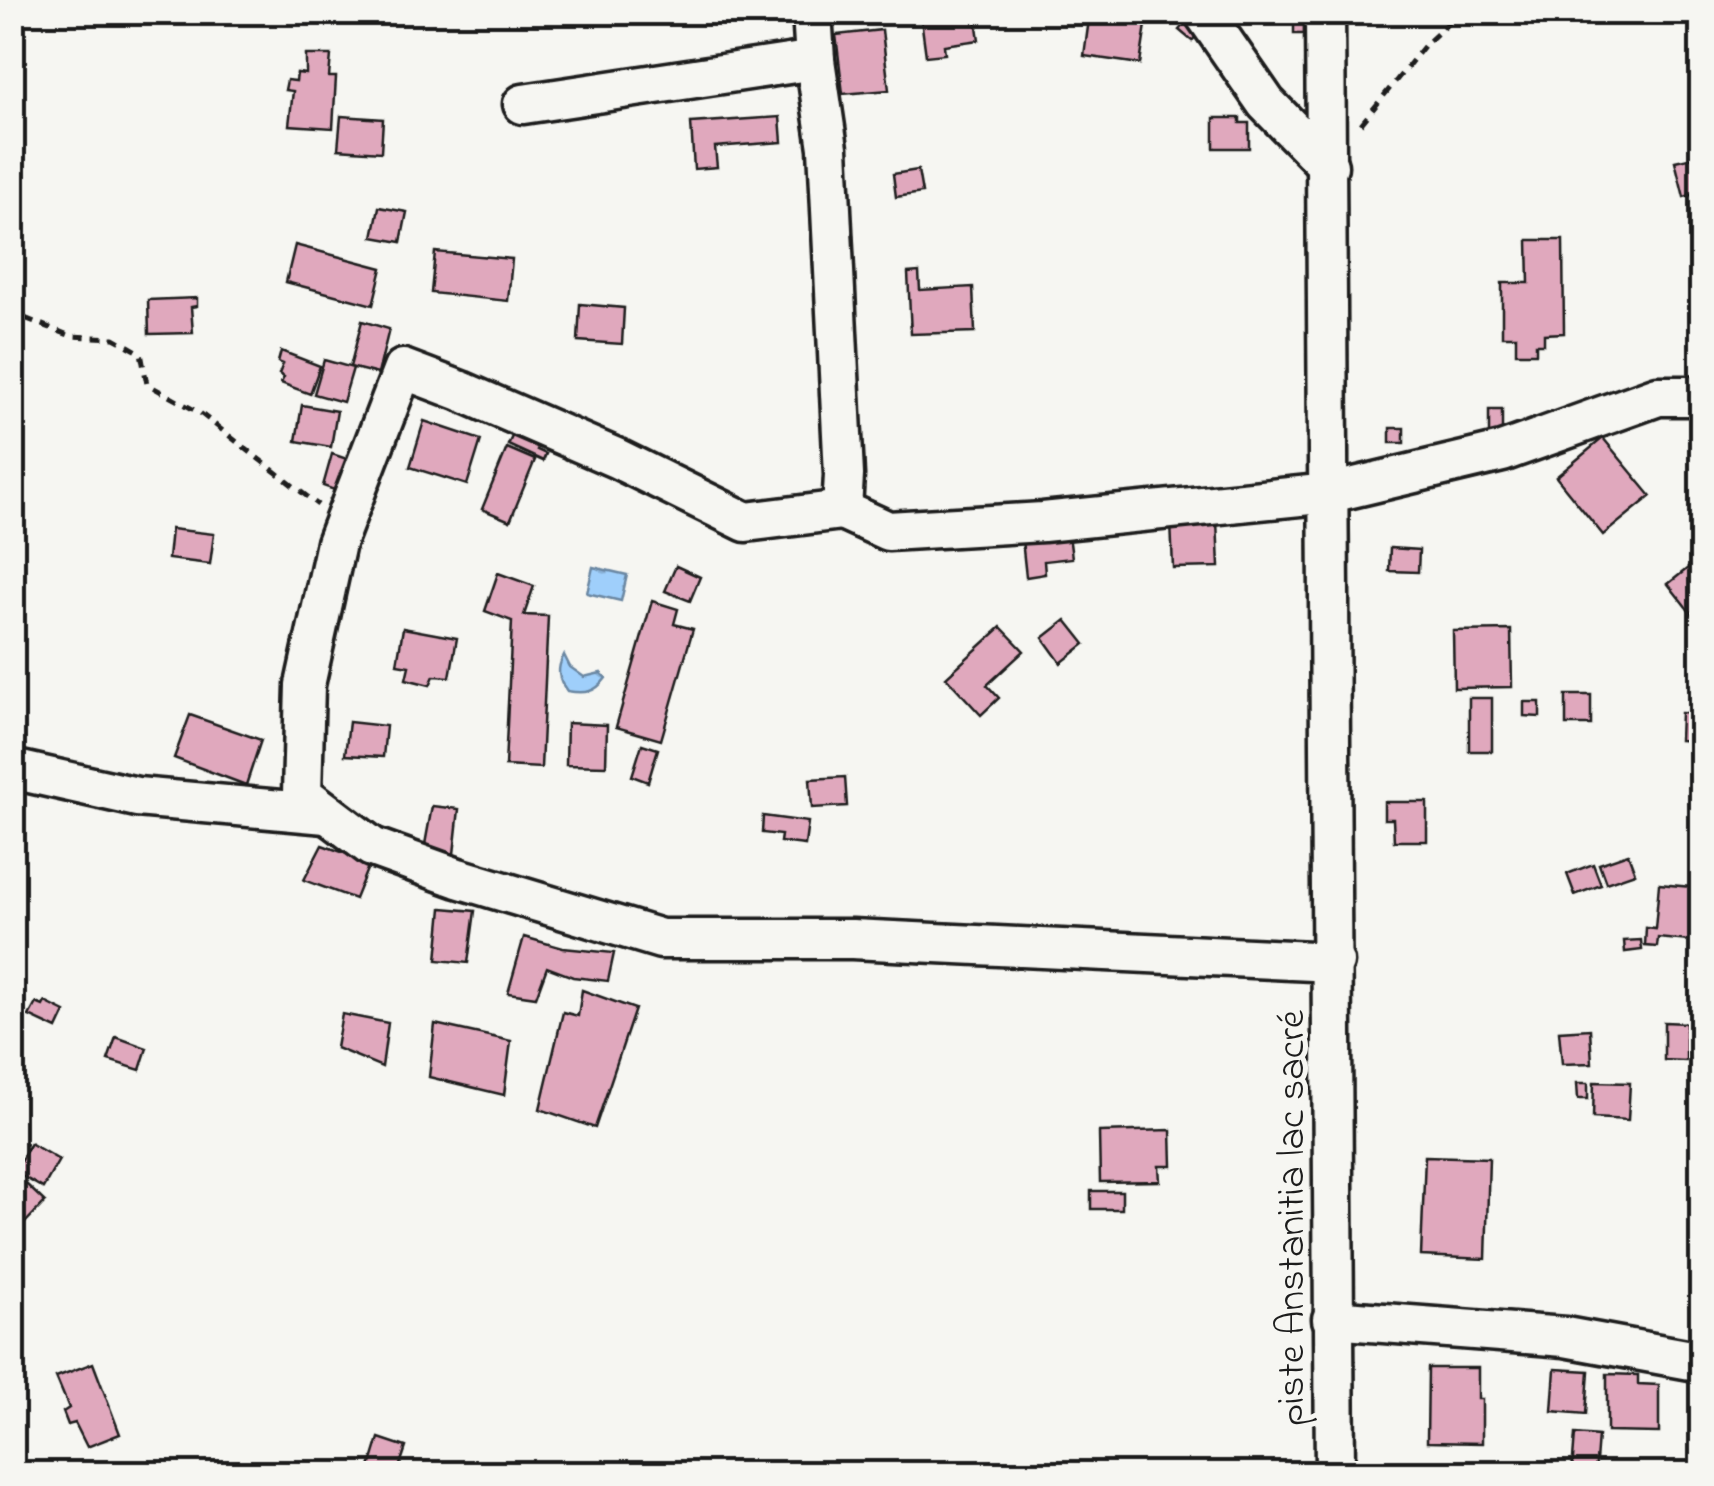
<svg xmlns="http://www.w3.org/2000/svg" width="1714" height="1486" font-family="'Indie Flower',sans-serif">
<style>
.water{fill:url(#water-ripples);stroke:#6b87a2;stroke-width:2.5}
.building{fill:#e0a8bd;stroke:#1c1c1c;stroke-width:2.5}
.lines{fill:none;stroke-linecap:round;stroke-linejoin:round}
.street-casing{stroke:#1c1c1c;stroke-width:45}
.path{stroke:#1c1c1c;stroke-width:5;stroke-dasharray:10 8;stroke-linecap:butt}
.street{stroke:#f6f6f2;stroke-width:38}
.labels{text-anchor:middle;stroke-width:10;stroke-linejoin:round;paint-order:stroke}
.street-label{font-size:40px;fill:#1c1c1c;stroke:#f6f6f2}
</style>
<defs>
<pattern id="water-ripples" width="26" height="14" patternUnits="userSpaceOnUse" patternTransform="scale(2.5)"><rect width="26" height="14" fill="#9fcffb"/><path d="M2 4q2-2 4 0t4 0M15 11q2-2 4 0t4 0" fill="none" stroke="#88b1d7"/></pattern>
</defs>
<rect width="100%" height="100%" fill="#f6f6f2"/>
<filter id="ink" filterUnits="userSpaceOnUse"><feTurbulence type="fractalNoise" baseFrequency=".01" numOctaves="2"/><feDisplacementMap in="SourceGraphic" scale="20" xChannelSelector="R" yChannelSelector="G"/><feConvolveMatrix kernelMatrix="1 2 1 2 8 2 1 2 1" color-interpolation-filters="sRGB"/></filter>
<g filter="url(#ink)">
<g class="water">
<path d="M593 567 627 575 621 601 587 593Z"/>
<path d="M564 655 570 667 584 677 601 673 606 678C595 693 585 694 567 691 558 679 556 669 564 655Z"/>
</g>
<g class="building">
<path d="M717 12H769L770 15 720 26Z"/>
<path d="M975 12 979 40 944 45 945 54 926 56 921 19Z"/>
<path d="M1090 12H1148L1140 64 1084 56Z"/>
<path d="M1294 19 1308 20V34H1294Z"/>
<path d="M1187 21 1200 31 1192 41 1179 30Z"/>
<path d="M882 30 889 90 843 94 836 35Z"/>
<path d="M306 55H331L329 77H336L333 128 289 125 293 91 285 90 287 80 296 81 297 73 306 74Z"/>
<path d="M341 116 383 119 381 152 338 149Z"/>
<path d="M780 117 782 142 715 147 717 167 694 169 691 123Z"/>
<path d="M1214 118H1240V123H1249V148H1214Z"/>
<path d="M1702 155V192L1684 197 1675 161Z"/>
<path d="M918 170 922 193 896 197 893 174Z"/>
<path d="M379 207 407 212 401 242 373 237Z"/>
<path d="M1528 240H1563L1564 333 1544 334V344H1536V353H1516V336H1502V283H1529Z"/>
<path d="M295 245 382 268 373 305 286 282Z"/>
<path d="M435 252 512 259 508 301 431 293Z"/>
<path d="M919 272 920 290 973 287 975 332 911 334 908 273Z"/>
<path d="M197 298V306L191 307 193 333 149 334 148 300Z"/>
<path d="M580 304 624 308 622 344 578 341Z"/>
<path d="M362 321 389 329 378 374 350 367Z"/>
<path d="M281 351 320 366 310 394 281 383 284 377 279 374 283 364 278 362Z"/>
<path d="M324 360 353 368 343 402 314 394Z"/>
<path d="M302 405 337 411 331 447 296 441Z"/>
<rect x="1489" y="410" width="13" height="28"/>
<path d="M424 421 481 440 467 485 410 467Z"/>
<path d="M516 428 542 440 537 450 546 454 543 461 508 445Z"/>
<rect x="1390" y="428" width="14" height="15"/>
<path d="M1603 438 1651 496 1603 535 1556 477Z"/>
<path d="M507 448 535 460 510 521 482 509Z"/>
<path d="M332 454 347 459 337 491 323 486Z"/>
<path d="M1217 520 1219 567 1173 568 1171 522Z"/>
<path d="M171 529 214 534 210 564 168 559Z"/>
<path d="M1069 535 1072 558 1044 561 1045 574 1026 577 1022 540Z"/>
<path d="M1390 548 1419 550 1418 572 1389 571Z"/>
<path d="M1693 564 1702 575V611L1694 617 1668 584Z"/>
<path d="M676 566 700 577 690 601 665 591Z"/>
<path d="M498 573 534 586 524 615 548 616 541 768 505 766 512 621 485 611Z"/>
<path d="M652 601 678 609 674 624 693 629 661 740 616 727Z"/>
<path d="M1066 620 1085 644 1061 663 1043 638Z"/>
<path d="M1001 627 1024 651 987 685 999 698 981 715 946 677Z"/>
<path d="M403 628 457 638 450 677 434 676 430 685 406 679 409 666 397 664Z"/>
<path d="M1511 630 1512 687 1454 688 1453 631Z"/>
<rect x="1566" y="695" width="25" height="30"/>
<rect x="1469" y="698" width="23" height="53"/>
<path d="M1524 702H1540V717L1524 716Z"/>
<path d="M1681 713 1701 714 1699 741 1680 740Z"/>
<path d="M190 715 261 740 246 785 174 758Z"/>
<path d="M349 722 386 726 383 757 345 755Z"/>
<path d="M567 723 607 725 606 766 566 765Z"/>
<path d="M642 744 658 749 648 782 632 776Z"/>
<path d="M845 777 847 806 812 808 810 779Z"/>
<path d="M1384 802H1427V841H1394L1393 819H1384Z"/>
<path d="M432 806 459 809 454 854 424 850Z"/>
<path d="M763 816 808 822 805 845 780 842 781 835 762 833Z"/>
<path d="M322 845 370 862 355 899 304 880Z"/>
<path d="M1628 854 1635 873 1606 883 1599 864Z"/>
<path d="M1593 864 1601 885 1575 895 1567 874Z"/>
<path d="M1659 884 1702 888 1699 942 1658 938 1657 947 1645 946 1646 928 1655 929Z"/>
<path d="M442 908 475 911 468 963 437 960Z"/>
<path d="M524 937 563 948 614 953 608 981 573 977 547 967 536 997 508 993Z"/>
<path d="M1641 940 1642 950 1625 952 1624 941Z"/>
<path d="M582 990 635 1009 595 1128 540 1109 563 1012 578 1016Z"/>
<path d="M45 1002 65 1012 57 1029 29 1016 36 1003 43 1006Z"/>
<path d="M342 1014 388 1023 382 1067 336 1048Z"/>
<path d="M1664 1022 1686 1023V1061L1664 1060Z"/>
<path d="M435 1024 511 1041 504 1095 429 1077Z"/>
<path d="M1590 1029 1592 1063 1562 1064 1559 1031Z"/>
<path d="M116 1037 147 1048 140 1070 108 1060Z"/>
<path d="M1594 1082 1630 1083 1628 1120 1593 1118Z"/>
<path d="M1577 1083H1588V1099H1578Z"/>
<path d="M1171 1130 1172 1166H1159L1160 1181 1100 1182 1099 1132Z"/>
<path d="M30 1143 59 1160 43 1188 15 1172Z"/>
<path d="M1425 1156 1489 1158 1486 1259 1421 1256Z"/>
<path d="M26 1184 45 1202 21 1227 12 1219V1199Z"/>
<rect x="1091" y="1191" width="31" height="18"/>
<path d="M93 1363 120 1434 87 1447 75 1423 68 1425 63 1412 69 1408 56 1377Z"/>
<path d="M1428 1368H1478V1399H1482V1443L1427 1442Z"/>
<path d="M1555 1369 1589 1371 1586 1414 1552 1411Z"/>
<path d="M1607 1374 1638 1375V1384L1659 1385V1433L1607 1432Z"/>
<path d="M1575 1434 1598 1436 1595 1474 1572 1472Z"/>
<path d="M379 1438 406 1447 397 1474H368Z"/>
</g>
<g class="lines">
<g class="street-casing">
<g id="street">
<path d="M812 12 815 60 828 148 844 475 842 510 888 531 1043 522 1330 493 1502 452 1658 396H1702"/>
<path d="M1203 12 1266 103 1328 166"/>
<path d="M1325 12 1335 1474"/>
<path d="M523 104 815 60"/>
<path d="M842 510 746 522 616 458 461 391 403 369 336 543 305 685 302 794 372 847 458 878 661 939H852L1334 962"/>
<path d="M12 769 137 797 326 814"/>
<path d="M1332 1319 1565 1337 1702 1362"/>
</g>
</g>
<g class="path">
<path d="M1361 124 1425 45 1460 12"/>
<path d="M12 306 22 317 71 336 114 338 141 353 147 384 200 413 318 505"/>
</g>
<use href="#street" class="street"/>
</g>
</g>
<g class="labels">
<g class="street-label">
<text transform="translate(1289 1218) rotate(-90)" y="14">piste Anstanitia lac sacré</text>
</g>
</g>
<rect width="1714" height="1486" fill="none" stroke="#f6f6f2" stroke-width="50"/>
<rect x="25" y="25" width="1664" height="1436" fill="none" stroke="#1c1c1c" stroke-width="4" filter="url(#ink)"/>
</svg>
